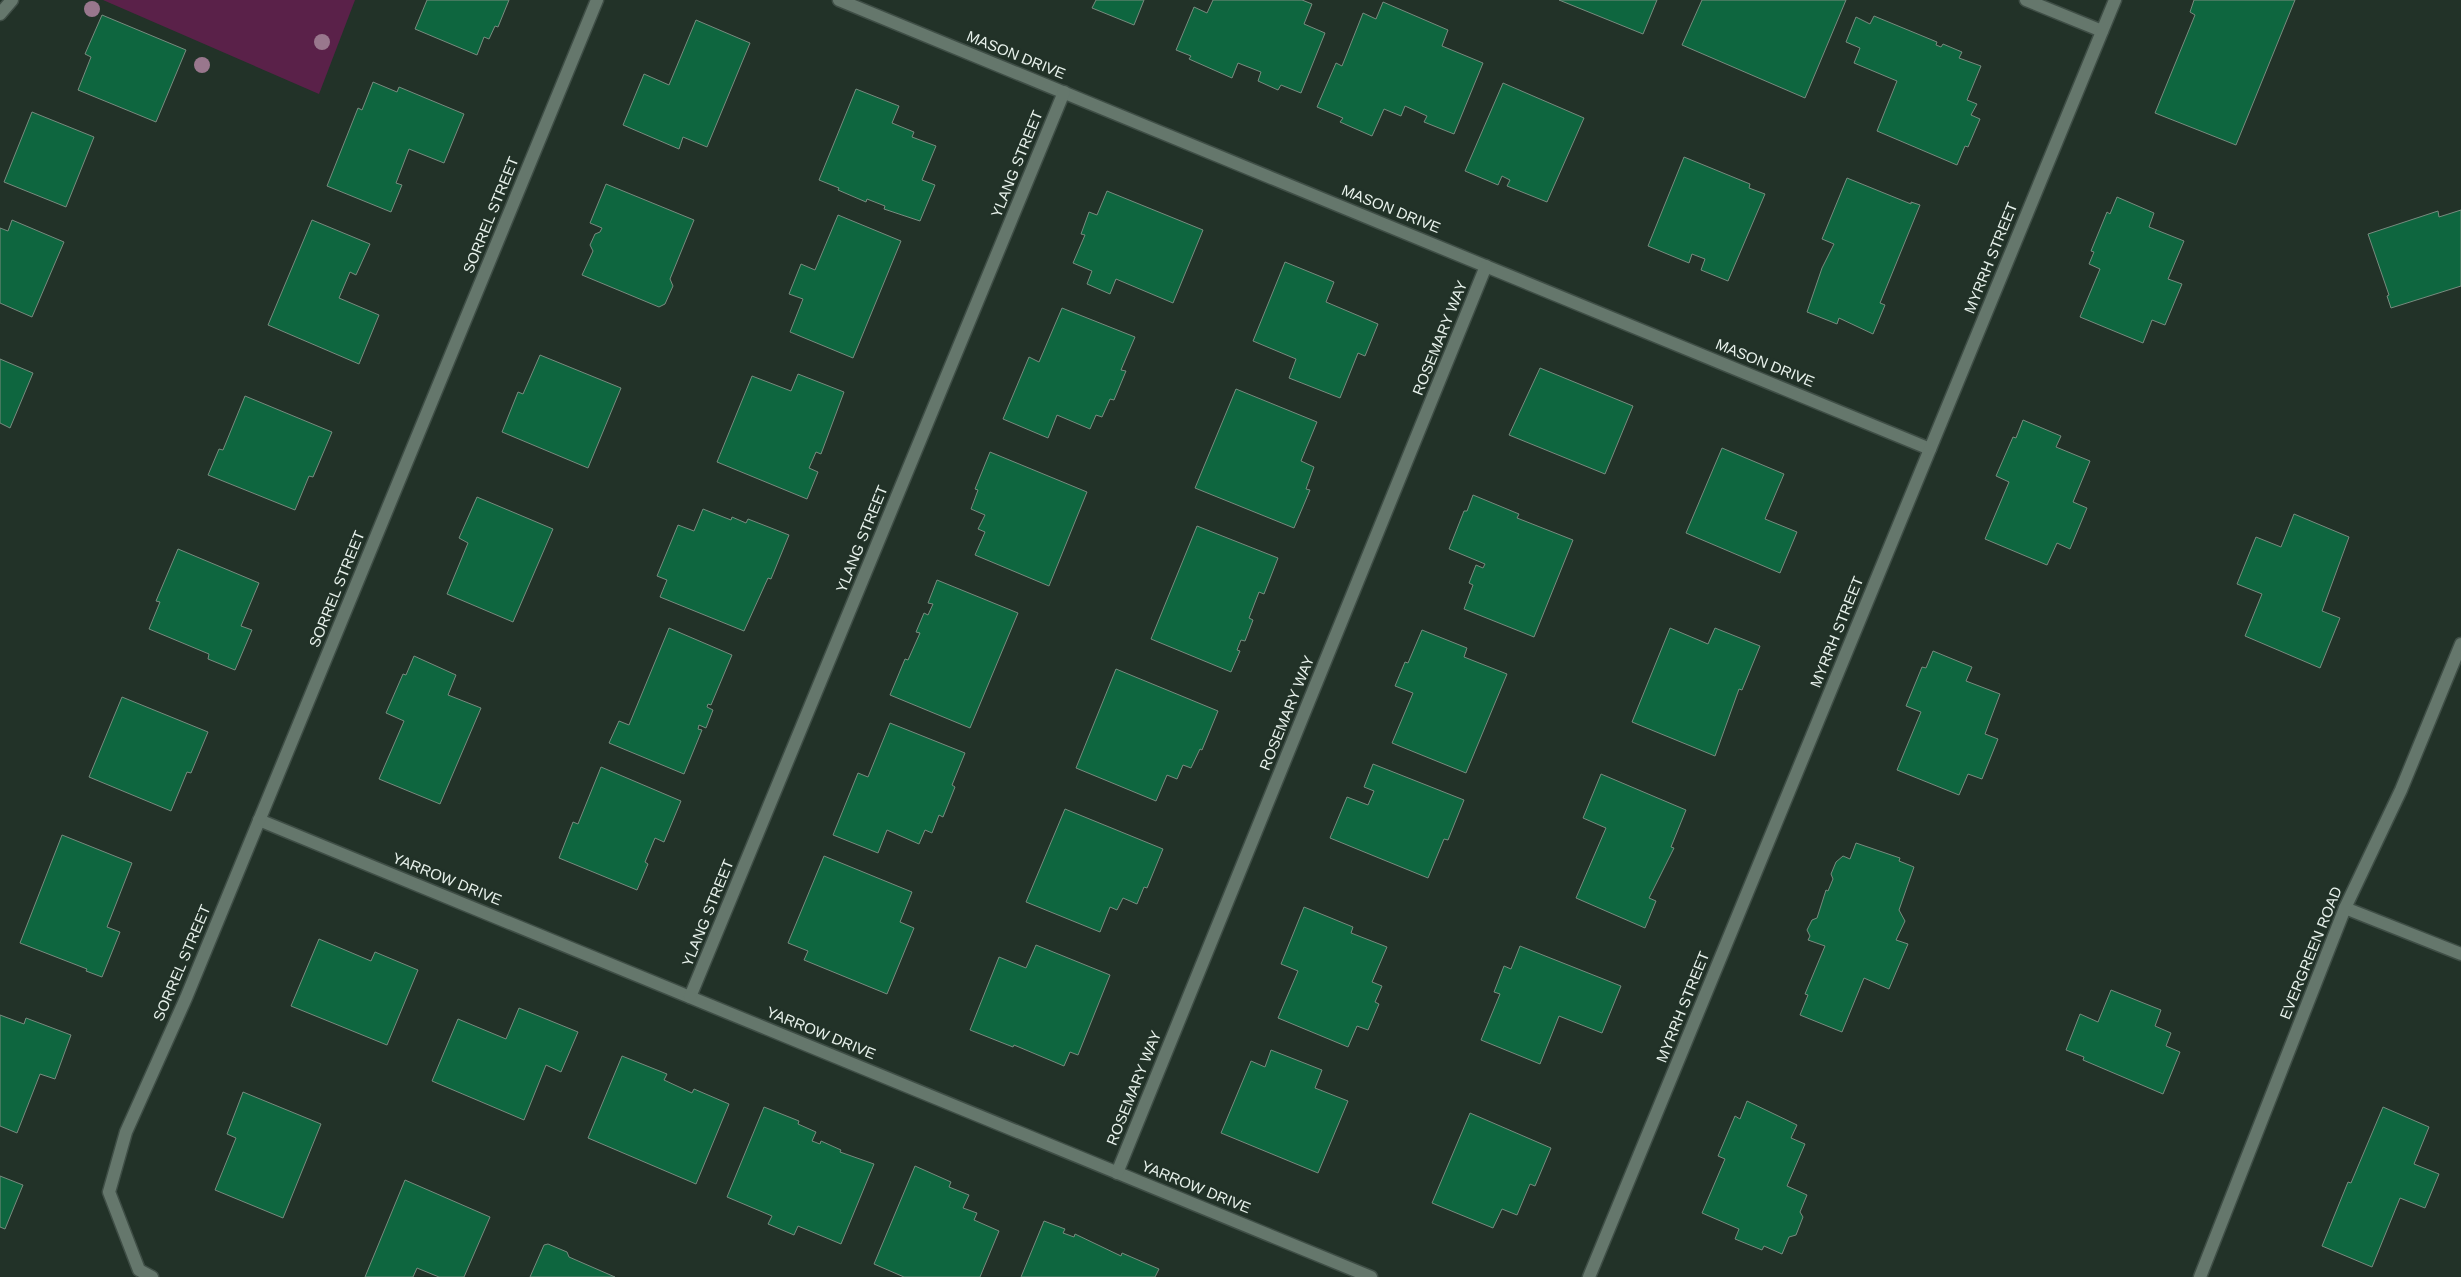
<svg xmlns="http://www.w3.org/2000/svg" width="2461" height="1277" font-family="Helvetica,sans-serif">
<style>
.green{fill:#5a2149}
.building{fill:#0e663f;stroke:#788b7f}
.lines{fill:none;stroke-linecap:round;stroke-linejoin:round}
.minor-casing{stroke:#3f4e46;stroke-width:15}
.minor{stroke:#65776c;stroke-width:12}
.tree{fill:#99778d}
.labels{text-anchor:middle;stroke-width:4.5;stroke-linejoin:round;paint-order:stroke}
.street-label{font-size:15px;fill:#e8f2ec;stroke:#223228}
</style>
<rect width="100%" height="100%" fill="#223228"/>
<path class="green" d="M103 0H355L319 94Z"/>
<g class="building">
<path d="M427 0H509L498 27 495 26 489 39 484 37 477 55 415 29Z"/>
<path d="M1096 0H1144L1134 25 1092 8Z"/>
<path d="M1213 0H1302L1312 4 1304 24 1325 33 1301 93 1281 85 1278 90 1258 81 1261 72 1238 63 1232 78 1189 59 1191 56 1176 50 1194 7 1207 13Z"/>
<path d="M1559 0H1657L1643 34Z"/>
<path d="M1702 0H1846L1805 98 1682 45Z"/>
<path d="M2194 0H2295L2236 145 2155 113 2195 15 2190 12Z"/>
<path d="M1383 2 1448 30 1442 46 1483 63 1454 134 1424 122 1427 116 1405 106 1401 116 1384 109 1372 136 1340 122 1343 118 1317 107 1336 63 1342 66 1363 13 1376 19Z"/>
<path d="M102 15 186 50 156 122 78 90 91 57 85 54Z"/>
<path d="M1874 16 1937 42 1936 45 1941 47 1943 44 1962 52 1959 58 1981 66 1967 100 1977 104 1971 115 1980 119 1968 147 1965 146 1957 165 1877 131 1897 81 1854 63 1860 48 1846 42 1856 17 1870 24Z"/>
<path d="M696 20 750 43 707 147 683 137 679 149 623 125 644 74 669 85Z"/>
<path d="M373 82 397 92 399 87 464 114 444 163 409 149 396 183 402 185 391 212 327 186 358 108 362 110Z"/>
<path d="M1503 83 1584 118 1547 202 1507 186 1510 180 1502 176 1498 185 1465 171Z"/>
<path d="M856 89 899 106 892 123 914 132 912 137 936 146 922 180 935 185 920 221 884 209 885 206 867 199 866 202 838 190 839 188 819 180Z"/>
<path d="M32 112 94 137 66 207 4 182Z"/>
<path d="M1684 157 1750 184 1749 188 1765 194 1728 281 1701 270 1705 259 1692 254 1689 263 1648 246Z"/>
<path d="M1847 178 1911 204V202L1920 205 1880 303 1885 305 1873 334 1839 318 1837 324 1807 312 1822 268 1834 244 1822 239Z"/>
<path d="M606 184 694 220 670 279 673 286 665 304 659 307 582 275 593 251 590 245 595 234 600 232 602 228 590 223Z"/>
<path d="M1107 191 1203 230 1173 303 1116 279 1110 294 1087 284 1092 271 1073 263 1085 235 1081 234 1089 212 1097 215Z"/>
<path d="M2117 197 2154 213 2149 227 2184 241 2168 279 2182 284 2165 325 2152 320 2143 343 2080 317 2100 269 2089 264 2094 252 2091 251 2107 212 2110 214Z"/>
<path d="M2461 210V286L2391 308 2387 296 2389 295 2368 234 2438 211 2439 217Z"/>
<path d="M838 215 901 241 853 358 790 332 803 299 789 294 801 264 815 270Z"/>
<path d="M12 220 64 242 32 317 0 303V228L8 231Z"/>
<path d="M312 220 370 244 356 275 350 272 339 298 379 315 359 364 268 325Z"/>
<path d="M1285 262 1334 282 1326 302 1378 324 1365 356 1358 353 1340 398 1289 378 1296 359 1253 341Z"/>
<path d="M1062 308 1135 337 1121 370 1126 371 1114 400 1110 399 1102 417 1096 415 1090 429 1057 415 1048 438 1003 419 1029 357 1039 362Z"/>
<path d="M540 355 621 388 588 468 502 432 518 392 523 394Z"/>
<path d="M0 359 33 373 10 428 0 423Z"/>
<path d="M1540 368 1633 406 1605 474 1509 435Z"/>
<path d="M798 374 844 392 821 454 816 452 809 468 818 472 807 499 717 462 752 376 791 391Z"/>
<path d="M1236 389 1317 422 1301 461 1314 467 1306 489 1310 490 1294 528 1195 488Z"/>
<path d="M245 396 332 432 313 477 309 476 295 510 208 475 219 449 223 450Z"/>
<path d="M2023 420 2061 436 2056 447 2090 461 2073 502 2087 508 2070 549 2057 543 2047 565 1985 539 2009 482 1996 476 2013 437 2016 438Z"/>
<path d="M1722 448 1784 474 1765 519 1797 532 1780 573 1686 533Z"/>
<path d="M990 452 1087 492 1049 586 975 555 985 532 978 529 985 515 971 509 978 490 975 489Z"/>
<path d="M1473 495 1519 514 1517 518 1573 540 1534 637 1464 609 1473 585 1469 583 1476 565 1483 568 1485 564 1449 549 1464 511H1467Z"/>
<path d="M477 497 553 529 513 622 447 594 468 543 459 538Z"/>
<path d="M703 509 731 520 732 517 746 523 748 519 789 535 771 579 768 578 744 631 660 597 667 580 657 576 678 525 694 531Z"/>
<path d="M2294 514 2349 537 2322 611 2340 618 2320 668 2245 636 2262 594 2237 584 2256 537 2281 547Z"/>
<path d="M1197 526 1278 558 1264 594 1259 592 1249 618 1253 620 1245 641 1241 640 1237 650 1240 651 1231 672 1151 639Z"/>
<path d="M178 549 259 583 241 626 252 630 235 670 208 659 209 654 149 629 160 602 156 601Z"/>
<path d="M937 580 1018 613 970 728 890 695 905 659 908 660 920 633 916 632 924 613 928 615 933 604 928 603Z"/>
<path d="M669 628 732 655 711 705 708 704 707 707 713 710 706 728 699 725 698 729 702 730 684 774 609 743 619 721 629 725Z"/>
<path d="M1670 628 1708 644 1715 628 1760 646 1742 690 1739 689 1715 756 1632 722Z"/>
<path d="M1422 630 1467 648 1464 657 1507 674 1466 773 1392 743 1413 693 1395 686 1405 662 1408 663Z"/>
<path d="M1933 651 1972 667 1966 681 2000 694 1985 734 1998 739 1982 779 1968 774 1959 795 1897 770 1921 712 1906 706 1922 667 1926 668Z"/>
<path d="M414 656 456 675 448 695 481 708 440 804 379 779 404 721 386 713 403 674 406 675Z"/>
<path d="M1116 669 1218 711 1202 750 1200 749 1191 768 1183 765 1177 779 1167 775 1156 801 1076 768Z"/>
<path d="M122 697 208 732 191 773 187 772 171 811 89 777Z"/>
<path d="M890 723 965 753 952 785 955 787 943 817 939 815 932 833 925 830 919 844 887 830 878 853 833 835 858 773 868 777Z"/>
<path d="M1373 764 1464 800 1448 840 1444 839 1428 878 1330 838 1347 797 1368 805 1374 791 1364 787Z"/>
<path d="M601 767 681 801 664 842 655 838 645 862 648 864 637 890 559 858 573 822 578 824Z"/>
<path d="M1601 774 1686 810 1671 847 1674 848 1649 898 1656 901 1645 928 1576 898 1606 828 1583 818Z"/>
<path d="M1065 809 1163 849 1147 888 1144 887 1137 904 1123 898 1117 910 1110 907 1100 932 1026 902Z"/>
<path d="M62 835 132 863 107 927 120 932 102 977 86 971 87 969 20 943Z"/>
<path d="M1856 843 1900 858 1899 861 1914 867 1899 910 1905 921 1896 940 1908 944 1889 989 1864 978 1842 1032 1800 1015 1808 995 1805 994 1825 946 1808 940 1810 936 1807 930 1812 920 1817 918 1826 890 1828 891 1833 879 1831 874 1836 862 1843 856 1850 859Z"/>
<path d="M824 856 912 892 900 922 914 928 887 994 804 960 808 951 788 943Z"/>
<path d="M1304 907 1353 927 1351 933 1387 947 1372 982 1382 986 1375 1002 1379 1004 1368 1030 1357 1026 1348 1047 1278 1018 1298 971 1281 964Z"/>
<path d="M319 939 371 961 375 952 418 970 387 1045 291 1006Z"/>
<path d="M1036 945 1110 975 1078 1055 1070 1052 1064 1066 1014 1045 1013 1047 970 1030 999 957 1026 968Z"/>
<path d="M1520 946 1621 986 1602 1033 1559 1016 1540 1064 1481 1040 1500 994 1494 992 1504 966 1511 969Z"/>
<path d="M2111 990 2161 1010 2155 1026 2171 1033 2166 1046 2180 1052 2163 1094 2083 1060 2084 1057 2066 1050 2080 1014 2098 1022Z"/>
<path d="M519 1008 578 1032 561 1072 546 1065 524 1120 432 1081 458 1019 506 1039Z"/>
<path d="M0 1015 24 1024 26 1018 71 1035 55 1079 40 1074 17 1133 0 1126Z"/>
<path d="M1271 1050 1322 1070 1315 1088 1348 1101 1318 1173 1221 1133 1251 1061 1265 1067Z"/>
<path d="M622 1056 667 1074 664 1080 692 1093 694 1089 729 1104 696 1184 588 1138Z"/>
<path d="M243 1092 321 1124 283 1218 215 1190 236 1138 227 1134Z"/>
<path d="M1747 1101 1797 1125 1791 1138 1805 1144 1787 1186 1807 1195 1800 1212 1803 1217 1796 1235 1789 1237 1782 1254 1764 1246 1762 1250 1735 1239 1739 1229 1702 1213 1725 1159 1718 1156 1735 1116 1740 1119Z"/>
<path d="M764 1107 799 1121 798 1124 816 1132 812 1141 820 1144 821 1141 841 1150 840 1152 874 1164 841 1244 798 1226 794 1235 768 1224 772 1216 727 1197Z"/>
<path d="M2383 1107 2429 1127 2414 1164 2439 1174 2425 1208 2400 1198 2372 1267 2322 1246 2348 1182 2351 1183Z"/>
<path d="M1470 1113 1551 1148 1535 1186 1530 1184 1517 1215 1502 1209 1493 1228 1432 1203Z"/>
<path d="M915 1166 951 1182 949 1187 969 1195 963 1208 977 1213 974 1220 999 1231 980 1277H904L874 1264Z"/>
<path d="M0 1176 23 1185 5 1229 0 1227Z"/>
<path d="M405 1180 490 1217 464 1277H439L417 1268 413 1277H365Z"/>
<path d="M1044 1221 1065 1229 1063 1233 1074 1237 1075 1234 1121 1256 1122 1253 1159 1269 1155 1277H1021Z"/>
<path d="M548 1244 567 1252 569 1257 615 1277H530L544 1245Z"/>
</g>
<g class="lines">
<g class="minor-casing">
<g id="minor">
<path d="M839 0 1930 449"/>
<path d="M2026 0 2102 31"/>
<path d="M0 14 12 0"/>
<path d="M259 820 1371 1277"/>
<path d="M2345 908 2461 954"/>
<path d="M690 997 1064 92"/>
<path d="M1117 1173 1486 266"/>
<path d="M152 1277 139 1270 109 1192 126 1132 186 998 597 0"/>
<path d="M1589 1277 2115 0"/>
<path d="M2200 1277 2345 908 2401 790 2461 644"/>
</g>
</g>
<use href="#minor" class="minor"/>
</g>
<g class="tree">
<circle cx="92" cy="9" r="8"/>
<circle cx="322" cy="42" r="8"/>
<circle cx="202" cy="65" r="8"/>
</g>
<g class="labels">
<g class="street-label">
<text transform="translate(1016 55) rotate(22)" y="5">MASON DRIVE</text>
<text transform="translate(1017 164) rotate(-68)" y="5">YLANG STREET</text>
<text transform="translate(1391 209) rotate(22)" y="5">MASON DRIVE</text>
<text transform="translate(491 215) rotate(-68)" y="5">SORREL STREET</text>
<text transform="translate(1991 258) rotate(-68)" y="5">MYRRH STREET</text>
<text transform="translate(1440 338) rotate(-68)" y="5">ROSEMARY WAY</text>
<text transform="translate(1765 363) rotate(22)" y="5">MASON DRIVE</text>
<text transform="translate(862 539) rotate(-68)" y="5">YLANG STREET</text>
<text transform="translate(337 589) rotate(-68)" y="5">SORREL STREET</text>
<text transform="translate(1837 632) rotate(-68)" y="5">MYRRH STREET</text>
<text transform="translate(1287 713) rotate(-68)" y="5">ROSEMARY WAY</text>
<text transform="translate(447 879) rotate(22)" y="5">YARROW DRIVE</text>
<text transform="translate(708 913) rotate(-68)" y="5">YLANG STREET</text>
<text transform="translate(2311 953) rotate(-68)" y="5">EVERGREEN ROAD</text>
<text transform="translate(182 963) rotate(-67)" y="5">SORREL STREET</text>
<text transform="translate(1683 1007) rotate(-68)" y="5">MYRRH STREET</text>
<text transform="translate(821 1033) rotate(22)" y="5">YARROW DRIVE</text>
<text transform="translate(1134 1088) rotate(-68)" y="5">ROSEMARY WAY</text>
<text transform="translate(1196 1187) rotate(22)" y="5">YARROW DRIVE</text>
</g>
</g>
</svg>
